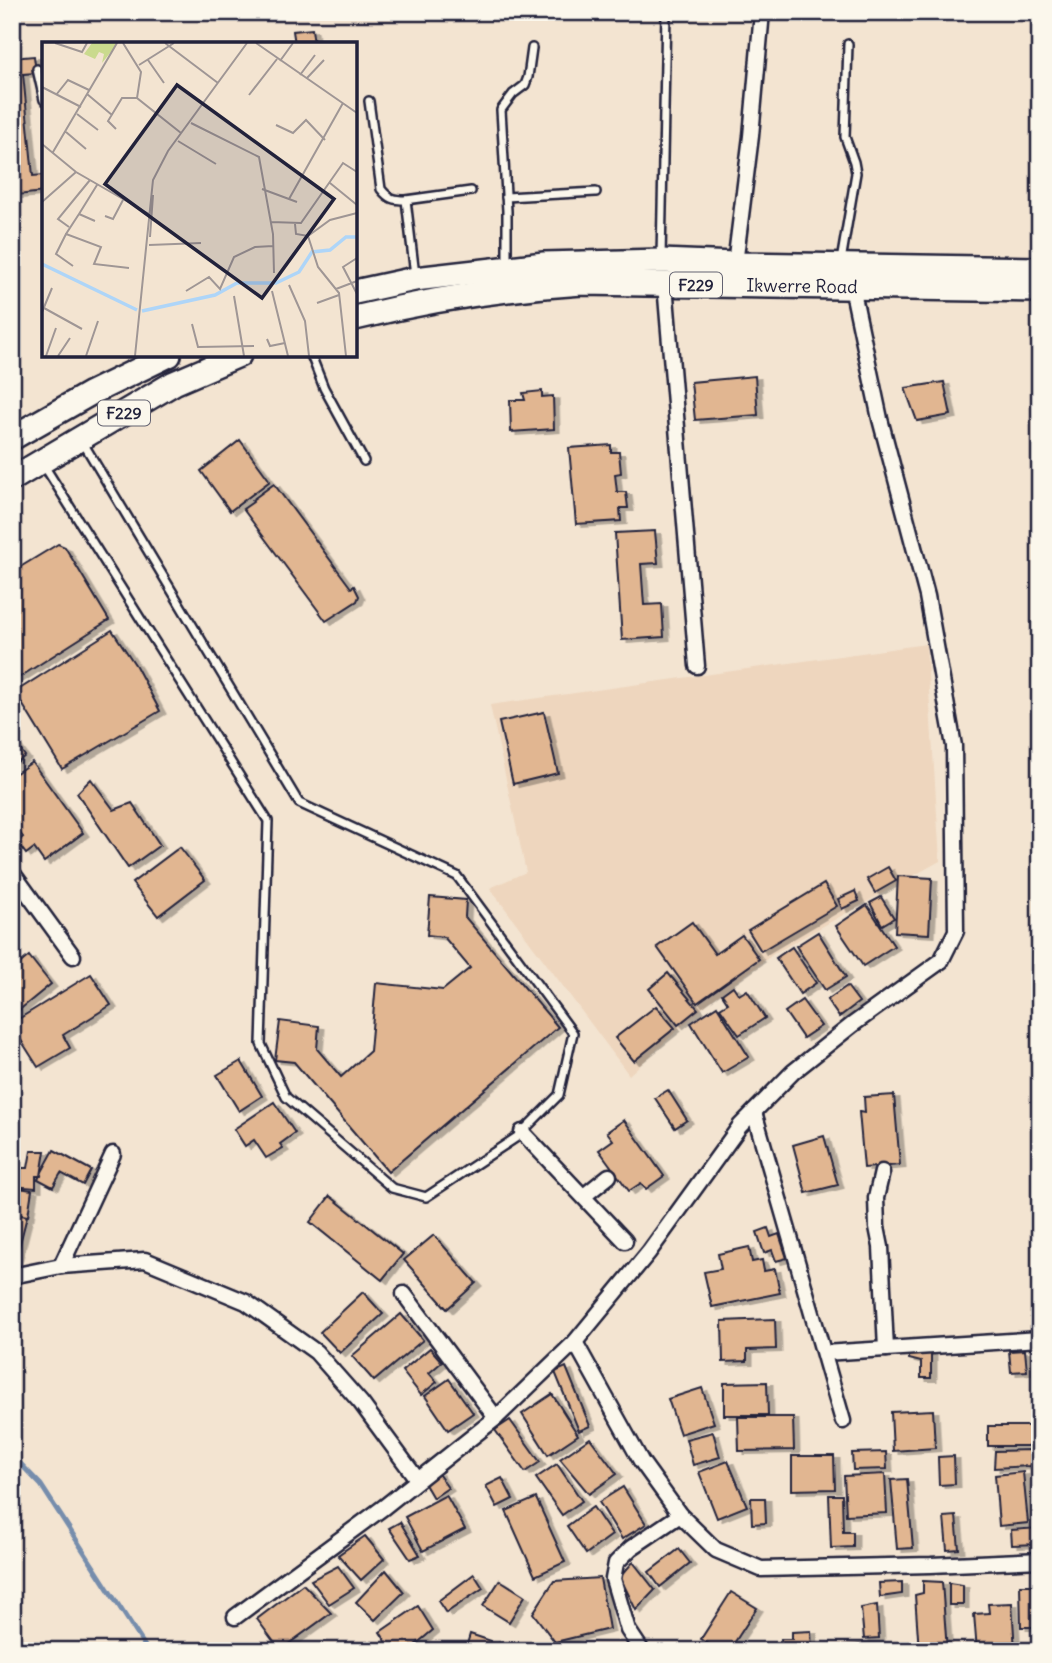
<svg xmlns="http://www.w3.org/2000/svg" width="1052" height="1663" font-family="Delius,sans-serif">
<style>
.built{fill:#eed6be}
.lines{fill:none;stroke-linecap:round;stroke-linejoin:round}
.stream{stroke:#768dac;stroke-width:5}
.building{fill:#e1b691;stroke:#22223b;stroke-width:2;filter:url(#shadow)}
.lane-casing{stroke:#22223b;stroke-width:12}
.street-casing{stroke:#22223b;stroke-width:19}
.primary-casing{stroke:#22223b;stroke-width:28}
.lane{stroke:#fbf7ec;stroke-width:7}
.street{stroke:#fbf7ec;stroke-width:14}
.primary{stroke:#fbf7ec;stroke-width:23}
.labels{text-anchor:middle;stroke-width:6;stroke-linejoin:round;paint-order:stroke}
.shield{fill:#fbf7ec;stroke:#636270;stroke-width:2}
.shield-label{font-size:16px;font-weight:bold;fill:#22223b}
.street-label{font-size:18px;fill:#22223b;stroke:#fbf7ec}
.inset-river{fill:none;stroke:#aed5f8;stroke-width:3.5}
.inset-road{fill:none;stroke:#9f9695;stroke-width:2}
.view{fill:#22223b;fill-opacity:0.15;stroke:#22223b;stroke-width:3.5}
.inset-edge{fill:none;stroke:#22223b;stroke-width:3.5}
</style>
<defs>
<filter id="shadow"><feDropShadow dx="5.5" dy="3" stdDeviation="0" flood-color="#0004"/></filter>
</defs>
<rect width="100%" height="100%" fill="#f3e4d1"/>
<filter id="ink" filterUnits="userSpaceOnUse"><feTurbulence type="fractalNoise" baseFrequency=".0143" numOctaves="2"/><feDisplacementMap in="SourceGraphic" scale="14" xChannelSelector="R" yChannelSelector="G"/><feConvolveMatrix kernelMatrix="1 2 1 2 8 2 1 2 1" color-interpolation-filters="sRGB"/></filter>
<g filter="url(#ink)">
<path class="built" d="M926 644 940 861 775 953 709 1002 629 1075 490 888 526 872 490 705Z"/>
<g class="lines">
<path class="stream" d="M12 1455 41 1485 148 1651"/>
</g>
<g class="building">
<path d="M312 29 314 44H295L293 31Z"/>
<path d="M34 56 36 73 23 74 33 176 44 175V192L17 195 12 150V58Z"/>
<path d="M755 376 758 415 695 420 691 382Z"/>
<path d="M944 382 951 415 917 421 905 388Z"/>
<path d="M542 391V397L553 396 554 429 511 432 510 400H525L523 393Z"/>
<path d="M240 440 270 481 230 511 201 471Z"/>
<path d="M611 445V452H619L621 473 615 474 617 492H626L628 508H620L621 521 576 524 569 448Z"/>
<path d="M274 484 351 588 354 586 359 596 357 601 326 621 243 509 253 502 252 500Z"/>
<path d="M655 531 658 563 641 564 644 605 662 604 664 637 622 640 615 533Z"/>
<path d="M58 544 65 547 109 620 12 682V572Z"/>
<path d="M112 630 136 666 160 711 62 769 15 692Z"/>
<path d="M544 712 558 773 513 784 499 722Z"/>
<path d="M12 738 25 756 12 766Z"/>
<path d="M32 762 83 833 44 862 34 848 26 854 17 842 23 837 12 823V776Z"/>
<path d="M91 779 114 810 132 803 160 845 128 868 77 793Z"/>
<path d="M180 847 205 880 158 916 132 883Z"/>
<path d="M888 867 896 881 875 893 867 879Z"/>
<path d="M898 876 932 878 929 934 895 932Z"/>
<path d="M824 884 837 906 761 951 748 930Z"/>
<path d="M855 891 859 901 842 909 838 899Z"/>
<path d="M430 897 466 900 465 917 558 1027 388 1172 294 1062 275 1060 280 1021 319 1026 317 1049 341 1077 370 1051 376 983 443 990 470 968 444 937 427 935Z"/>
<path d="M881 897 894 918 882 925 870 903Z"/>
<path d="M867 905 894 946 863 966 836 926Z"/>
<path d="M692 922 715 954 742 935 759 959 697 1003 657 947Z"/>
<path d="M818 932 846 977 825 990 796 946Z"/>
<path d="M792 947 816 983 800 994 776 958Z"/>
<path d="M29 956 51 984 12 1016V970Z"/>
<path d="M668 973 698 1009 678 1025 649 989Z"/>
<path d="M91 974 111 1005 63 1035 70 1048 38 1067 12 1026V1023Z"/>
<path d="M733 986 739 995 747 990 765 1018 739 1035 720 1008 728 1003 722 994Z"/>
<path d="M847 986 859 1002 839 1017 827 1000Z"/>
<path d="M802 1000 821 1026 803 1038 785 1012Z"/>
<path d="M656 1006 675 1028 634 1061 615 1038Z"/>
<path d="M717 1006 749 1057 722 1073 691 1023Z"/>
<path d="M241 1061 262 1096 239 1111 217 1075Z"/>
<path d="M668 1090 687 1120 675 1128 655 1098Z"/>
<path d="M894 1095 900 1165 864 1168 859 1112 865 1113 864 1097Z"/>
<path d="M274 1102 295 1133 280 1144 283 1148 266 1158 254 1140 245 1146 234 1129Z"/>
<path d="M624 1120 664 1176 646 1189 641 1183 629 1191 599 1150 613 1140 607 1132Z"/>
<path d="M824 1136 838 1185 806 1193 793 1145Z"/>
<path d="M54 1150 91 1170 83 1185 61 1173 53 1187 38 1179Z"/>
<path d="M31 1151H45L41 1176H36V1188L12 1186V1168H28Z"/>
<path d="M12 1187 32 1190 28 1216 12 1214Z"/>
<path d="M330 1196 403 1254 382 1280 310 1222Z"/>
<path d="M12 1214 27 1216 14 1267H12Z"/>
<path d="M768 1228 771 1237 779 1234 787 1258 776 1261 772 1250 764 1253 757 1232Z"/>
<path d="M434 1235 476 1283 447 1309 404 1260Z"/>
<path d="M749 1247 752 1262 762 1260 764 1271 775 1269 780 1293 712 1307 704 1272 721 1269 718 1254Z"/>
<path d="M363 1292 383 1314 340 1353 320 1332Z"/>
<path d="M401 1314 423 1340 374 1381 352 1356Z"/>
<path d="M775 1319 776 1349 747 1350V1361L723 1362 722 1321Z"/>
<path d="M430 1348 442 1362 429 1373 437 1382 421 1395 402 1371Z"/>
<path d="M1025 1350 1027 1371 1011 1372 1009 1351Z"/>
<path d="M909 1353H931V1378H921V1362L909 1359Z"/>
<path d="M566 1367 590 1426 579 1431 555 1372Z"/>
<path d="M449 1379 473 1413 448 1430 425 1396Z"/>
<path d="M767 1382 768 1415H724V1383Z"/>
<path d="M702 1388 714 1423 680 1434 668 1399Z"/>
<path d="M552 1394 578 1435 548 1455 522 1414Z"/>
<path d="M933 1410 935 1448 893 1451 891 1412Z"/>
<path d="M738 1417H793L794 1450 739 1451Z"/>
<path d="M510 1420 540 1462 525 1472 495 1430Z"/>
<rect x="988" y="1426" width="45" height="20"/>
<path d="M713 1432 720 1457 693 1465 686 1439Z"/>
<path d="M590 1438 617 1474 589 1494 560 1459Z"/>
<path d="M1031 1450V1466L994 1468 995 1451Z"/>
<path d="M886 1452 887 1469 853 1470 852 1453Z"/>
<path d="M792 1456H834L835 1489 792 1490Z"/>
<path d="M954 1456 955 1484 939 1485 938 1457Z"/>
<path d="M728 1461 747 1506 717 1518 699 1472Z"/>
<path d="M557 1464 582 1501 562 1515 536 1478Z"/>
<path d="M437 1472 448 1488 433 1498 423 1481Z"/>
<path d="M1023 1472 1028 1523 999 1526 995 1475Z"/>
<path d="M885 1474 887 1513 846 1515 844 1476Z"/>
<path d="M502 1478 513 1499 497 1507 486 1486Z"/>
<path d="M907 1479 913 1548 897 1549 891 1480Z"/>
<path d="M623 1487 646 1524 622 1539 599 1502Z"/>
<path d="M446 1495 465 1529 423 1551 405 1517Z"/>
<path d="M829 1495H842L843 1532H853V1547L831 1548Z"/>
<path d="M536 1498 565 1562 535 1576 506 1511Z"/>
<path d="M751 1498H765L766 1523 752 1524Z"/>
<path d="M593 1507 612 1535 586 1554 567 1526Z"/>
<path d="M956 1516 959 1549 947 1550 944 1517Z"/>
<path d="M400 1522 420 1555 410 1559 389 1528Z"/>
<path d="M1038 1528 1039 1544 1012 1545 1011 1530Z"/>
<path d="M365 1536 384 1559 361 1580 338 1555Z"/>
<path d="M679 1549 690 1563 660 1587 649 1572Z"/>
<path d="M633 1562 655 1590 636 1610 620 1577Z"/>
<path d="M338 1566 354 1588 329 1604 311 1580Z"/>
<path d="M386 1570 404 1592 375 1620 356 1602Z"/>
<path d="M474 1574 483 1588 446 1613 438 1601Z"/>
<path d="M600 1578 609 1629 555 1642 533 1613 554 1581Z"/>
<path d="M500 1580 525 1596 509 1622 483 1606Z"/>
<path d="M923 1581 942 1582 947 1651H919L915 1595 923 1593Z"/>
<path d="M902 1582V1594L880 1597 879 1583Z"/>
<path d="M949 1583 963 1585V1605H949Z"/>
<path d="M303 1584 331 1613 280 1650 257 1619Z"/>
<path d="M1020 1585H1040V1627H1021Z"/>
<path d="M731 1592 757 1608 729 1651H720L701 1639Z"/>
<path d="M1012 1603 1015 1651H977L974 1614 989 1613 988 1604Z"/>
<path d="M877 1605 879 1638 864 1639 861 1608Z"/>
<path d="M418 1606 433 1630 408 1651H392L380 1632Z"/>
<path d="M811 1631 812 1651H782L781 1639H792V1632Z"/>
<path d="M470 1634 491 1641 490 1651H465Z"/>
<path d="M499 1643 518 1646V1651H498Z"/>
<path d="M867 1644V1651H841L843 1646Z"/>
</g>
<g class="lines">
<g class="lane-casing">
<g id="lane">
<path d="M37 69 44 100"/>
<path d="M369 101 381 189C389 199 393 200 406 200L415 275"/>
<path d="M506 197 596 192"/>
<path d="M406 200 471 191"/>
<path d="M661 257 666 12"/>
<path d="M841 261 856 173 854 162 845 137 848 44"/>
<path d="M507 265V211L501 110 513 94 525 85 528 77 532 48"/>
<path d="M311 355 324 388 364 461"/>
<path d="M43 464 268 821 261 1044 286 1097 392 1188 426 1197 517 1137 559 1095 573 1033 457 876 299 803 82 441"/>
</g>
</g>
<g class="street-casing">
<g id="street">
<path d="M735 264 751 136 762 12"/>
<path d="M665 284 697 666"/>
<path d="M12 872 73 956"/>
<path d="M754 1112 843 1421"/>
<path d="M522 1132 625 1241"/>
<path d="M882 1172 876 1198 877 1227 881 1247 886 1349"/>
<path d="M584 1196 609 1176"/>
<path d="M61 1266 113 1154"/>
<path d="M12 1276 61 1266 145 1260 246 1302 316 1352 361 1403 417 1479"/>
<path d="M404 1294 496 1418"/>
<path d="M575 1342 641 1461 680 1515 716 1550 761 1569 931 1565 1040 1560"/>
<path d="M824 1353 1040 1339"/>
<path d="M235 1617 384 1507 496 1418 575 1342 649 1252 740 1126 793 1072 852 1025 941 961 956 931 954 746 927 596 880 419 852 287"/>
<path d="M642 1651 628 1630 613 1579 616 1563 631 1548 680 1515"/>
</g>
</g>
<g class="primary-casing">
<g id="primary">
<path d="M355 292 415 279 544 264 661 261 735 264 1040 269"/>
<path id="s1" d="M355 318C432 299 503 288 582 283L1040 290"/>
<path d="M12 438 91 393 169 355"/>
<path d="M12 479 174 383 239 355"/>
</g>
</g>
<use href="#lane" class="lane"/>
<use href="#street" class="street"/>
<use href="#primary" class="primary"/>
</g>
</g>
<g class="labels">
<g class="shield">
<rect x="670" y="272.5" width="52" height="25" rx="5"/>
<rect x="98" y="400.5" width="52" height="25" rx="5"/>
</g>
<g class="shield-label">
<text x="696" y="291">F229</text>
<text x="124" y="419">F229</text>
</g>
<g class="street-label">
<text dy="6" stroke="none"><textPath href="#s1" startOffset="450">Ikwerre Road</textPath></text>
</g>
</g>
<g transform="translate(42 42)">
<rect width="315" height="315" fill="#f3e4d1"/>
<path d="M50 1H76L60 21 62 12 57 10 53 17 42 12Z" fill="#cada8e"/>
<path class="inset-river" d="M0 222 95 268M100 269 173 253 195 241H234L257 230 270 210 288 208 304 195H315"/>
<path class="inset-road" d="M13 1 40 10 45 1M81 1 99 30 95 56 139 91M123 1 176 41M214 1 315 71M106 18 122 41M238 19 251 1M97 23 132 1M258 33 273 13M265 36 282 18M0 45 39 65M45 52 70 73M14 53 26 38 47 48M207 53 235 17M35 72 56 88M149 81 217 115 231 192 232 231M234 83 251 91 264 78 283 98M74 87 66 79 80 56H95M24 90 44 107M136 99 174 122M0 102 34 130 107 172M11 110 75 1M288 141 315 163M220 147 255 160M247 157 301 61M0 160 34 130M37 172 24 192 59 205 52 222 87 226M63 174 71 177 81 158M53 179 37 172 55 143M229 180 259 181 301 121 315 130M253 182 254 192 266 194 288 178 315 171M27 185 16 177 48 138M24 192 14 212 31 224M266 194 276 225 297 251 304 314M108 195 111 153M107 203 159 201M315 216 301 225 315 252M247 243 263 279 267 314M294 247 315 239M144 249 167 235 178 247 192 215 213 205 231 204M230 249 246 314M192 254 202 314M275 261 297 253M2 266 40 287M0 270 10 246M150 282 156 305 212 304M225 297 228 304 243 301M4 314 14 286M16 314 28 296M44 314 56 279M93 314 111 138 126 109 205 1"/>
<path class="view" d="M135 43 292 157 220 256 63 142Z"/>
<rect width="315" height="315" class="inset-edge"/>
</g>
<rect width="1052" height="1663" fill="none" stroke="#fbf7ec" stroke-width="42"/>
<rect x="21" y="21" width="1010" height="1621" fill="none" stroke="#22223b" stroke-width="2.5" filter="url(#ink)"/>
</svg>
